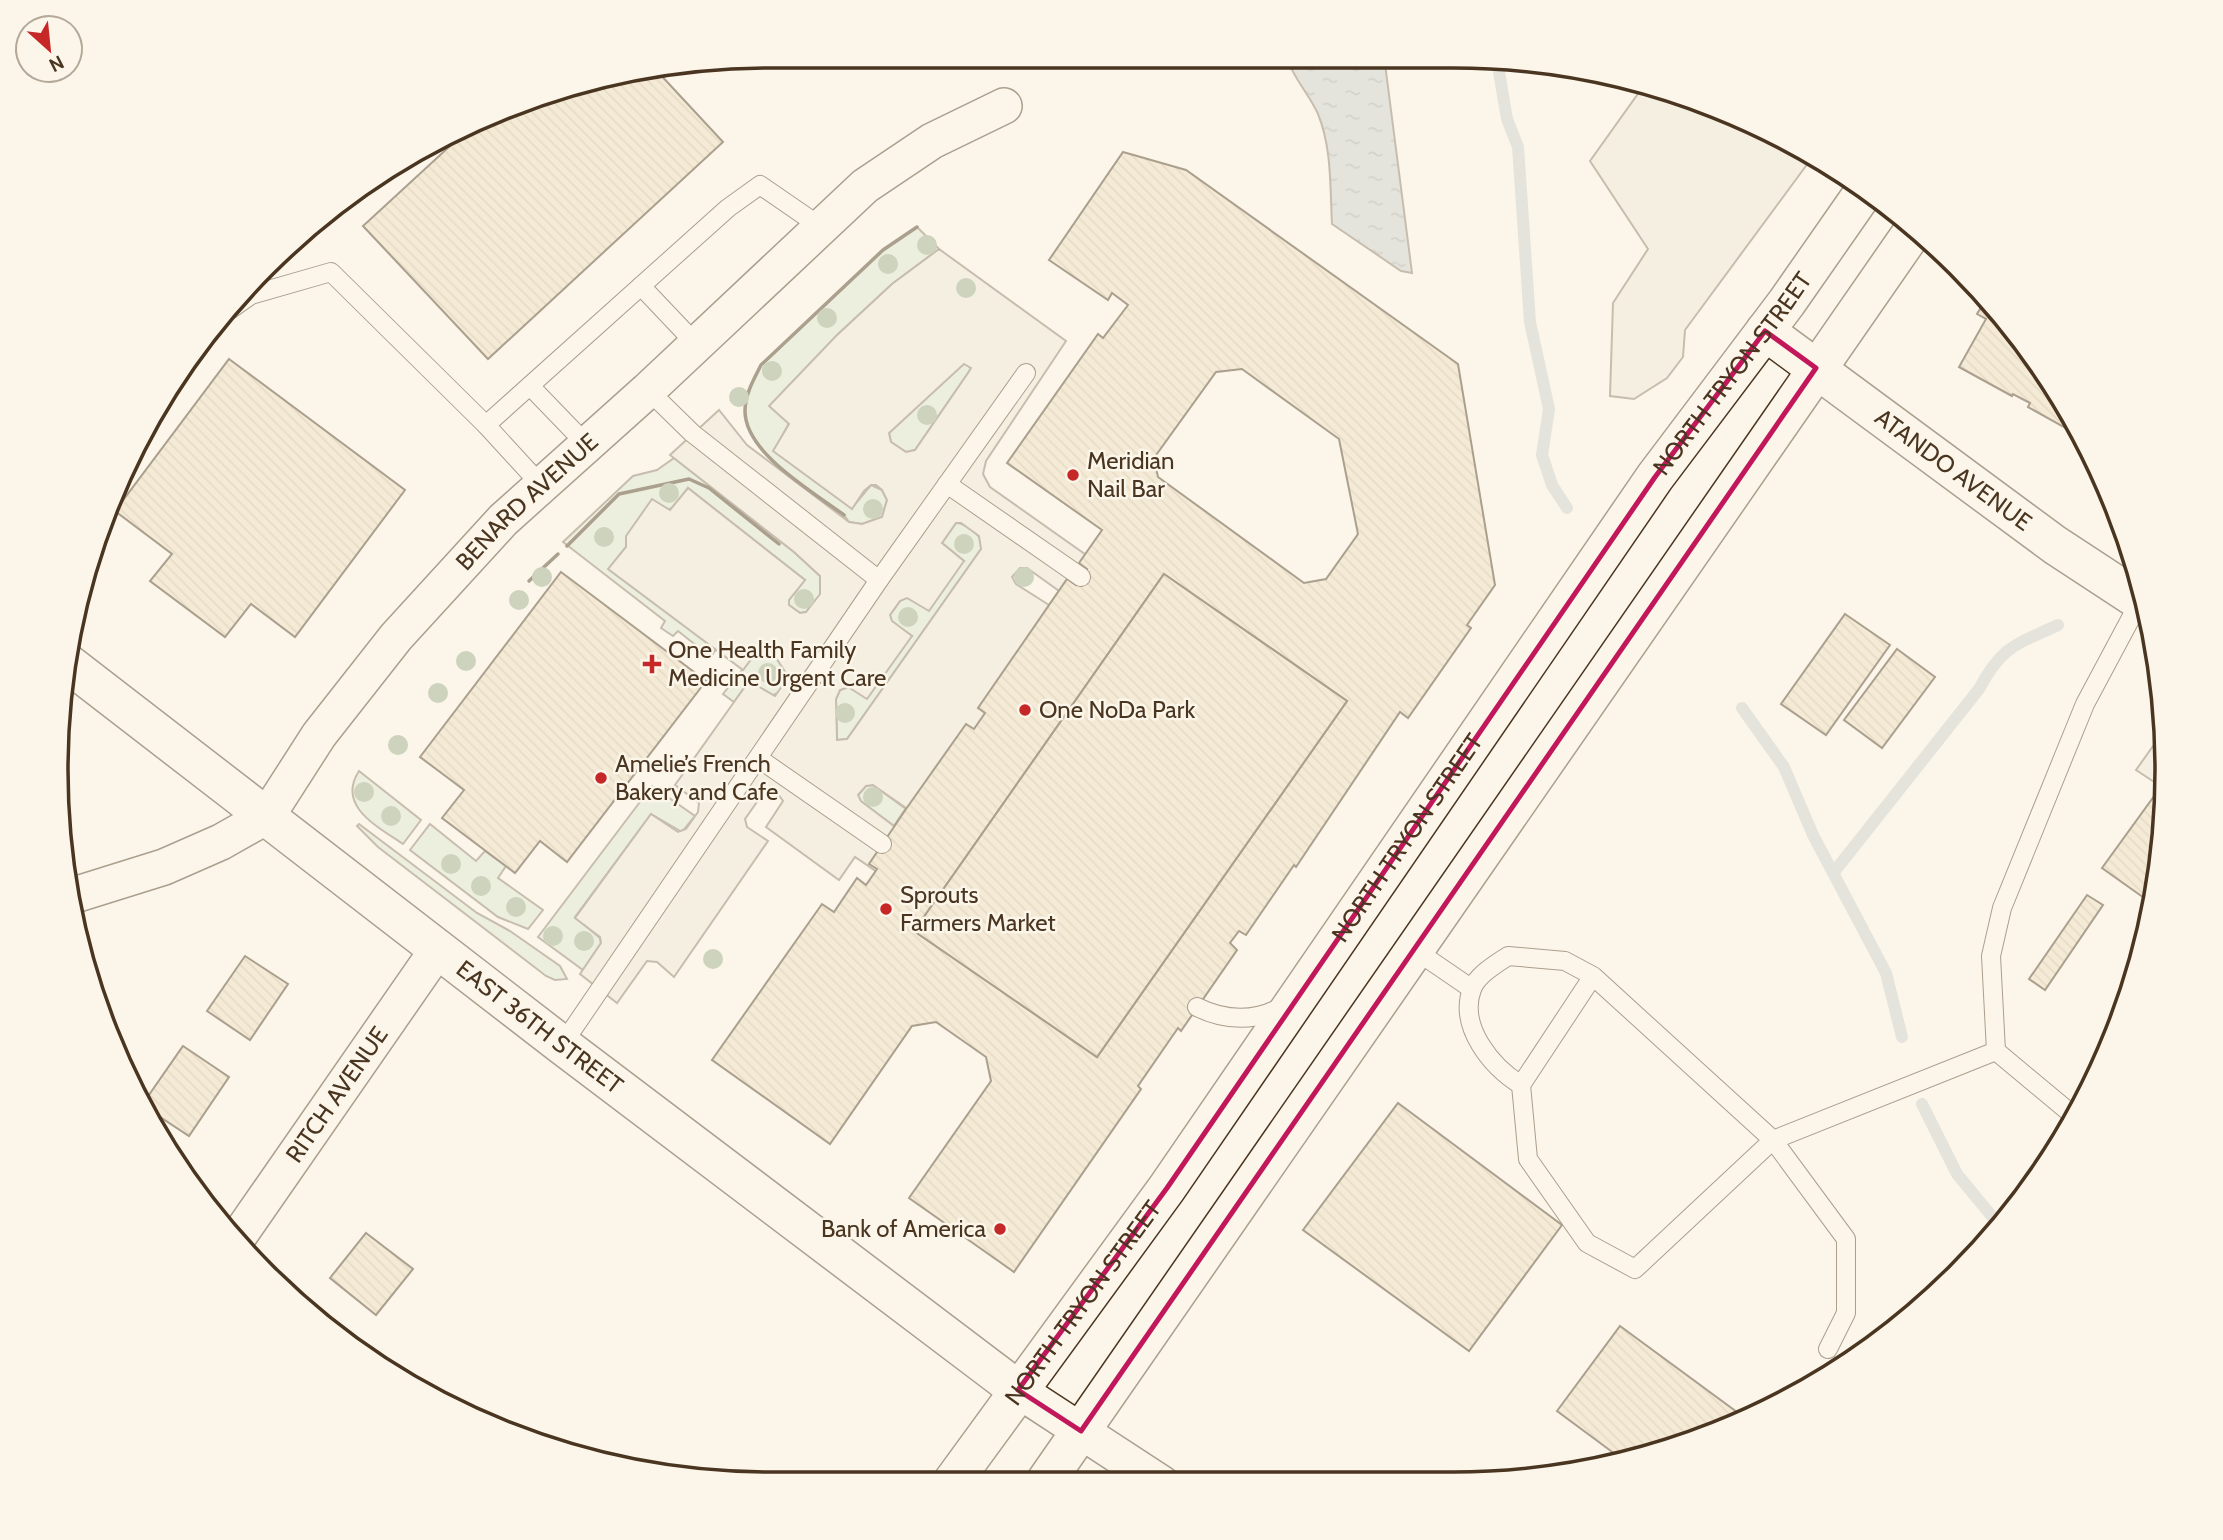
<svg xmlns="http://www.w3.org/2000/svg" width="2223" height="1540" font-family="Cabin,sans-serif">
<style>
.green{fill:#dce7d0;stroke:#887966;stroke-width:2}
.parking{fill:#ede7d9;stroke:#887966;stroke-width:2;fill-rule:evenodd}
.water{fill:url(#water-ripples);stroke:#887966;stroke-width:2}
.lines{fill:none;stroke-linecap:round;stroke-linejoin:round}
.stream{stroke:#c9cecd;stroke-width:12}
.building{fill:url(#building-back-hatch);stroke:#4a3520;stroke-width:2;fill-rule:evenodd}
.service-casing{stroke:#4a3520;stroke-width:20}
.minor-casing{stroke:#4a3520;stroke-width:38}
.tertiary-casing{stroke:#4a3520;stroke-width:41}
.secondary-casing{stroke:#4a3520;stroke-width:41}
.primary-casing{stroke:#4a3520;stroke-width:41}
.service{stroke:#fbf6e9;stroke-width:18}
.minor{stroke:#fbf6e9;stroke-width:35}
.tertiary{stroke:#fbf6e9;stroke-width:38}
.secondary{stroke:#fbf6e9;stroke-width:38}
.primary{stroke:#fbf6e9;stroke-width:38}
.wall{stroke:#4a3520;stroke-width:3.5}
.tree{fill:#96a887}
.marked{fill:none;stroke:#c2185b;stroke-width:5;stroke-linejoin:round}
.poi-dot{fill:#c62828;stroke:#fbf6e9;stroke-width:2.5}
.labels{text-anchor:middle;stroke-width:5;stroke-linejoin:round;paint-order:stroke}
.street-label{font-size:24px;fill:#4a3520;stroke:#fbf6e9}
.poi-label{font-size:24px;fill:#4a3520;stroke:#fbf6e9;text-anchor:start}
.rim{fill:none;stroke:#4a3520;stroke-width:3.5}
</style>
<defs>
<pattern id="water-ripples" width="26" height="14" patternUnits="userSpaceOnUse" patternTransform="scale(1.75)"><rect width="26" height="14" fill="#c9cecd"/><path d="M2 4q2-2 4 0t4 0M15 11q2-2 4 0t4 0" fill="none" stroke="#a5a8a6"/></pattern>
<pattern id="building-back-hatch" width="6" height="6" patternUnits="userSpaceOnUse" patternTransform="scale(1.75)"><rect width="6" height="6" fill="#ecdcbc"/><path d="M-1 5l2 2M0 0l6 6M5-1l2 2" fill="none" stroke="#ccbda1"/></pattern>
</defs>
<rect width="100%" height="100%" fill="#fbf6e9"/>
<g class="green">
<path d="M917 227 939 249 892 284 836 336 774 451 852 508 871 485 882 490 887 500 882 517 862 524 849 522 844 515C813 492 745 453 745 411 745 394 754 379 761 365L883 250Z"/>
<path d="M964 363 971 368 968 373 915 450 906 452 891 442 889 433Z"/>
<path d="M674 458 794 552 820 576 821 594 806 612 800 613 789 605V600L805 580 688 488 673 508 666 510 626 547 609 569 716 649 711 657 678 631 673 636 661 628 665 621 563 542 633 476 657 470Z"/>
<path d="M956 523C965 523 977 533 982 541L981 549 847 739 837 740 836 699 840 690 848 687 912 636 891 621 890 615 900 601 964 561 942 543Z"/>
<path d="M764 648 773 652 786 673 780 692 771 696 749 681 734 702 723 694 755 654Z"/>
<path d="M359 771 421 820 403 844C378 827 336 806 359 771Z"/>
<path d="M873 785 906 809 894 826 860 801 858 795 866 786Z"/>
<path d="M652 786 695 816 682 832 651 814 575 917 600 938 601 943 583 970 538 937Z"/>
<path d="M359 824 477 913 510 931 560 966 567 979 555 980 546 976 378 847 357 826Z"/>
<path d="M430 824 476 861 485 851 506 866 498 878 543 910 528 929 498 917 410 850Z"/>
</g>
<g class="parking">
<path d="M1645 84 1683 94 1814 155 1685 330 1683 357 1667 378 1634 399 1610 396 1613 303 1648 249 1590 161Z"/>
<path d="M939 249 1066 341 986 461 983 474 990 487 1147 598 930 908 855 857 839 880 766 827 783 801 778 794 772 793 757 802 745 819 747 827 768 841 674 977 657 962 647 961 617 1003 580 974 601 943 600 937 575 918 651 814 678 832 686 829 698 812 699 803 675 785 749 681 775 696 785 682 786 673 772 652 764 648 759 649 743 670 608 569 626 547V536L652 499 670 510 688 488 805 580 789 600V605L800 613 806 612 820 594V576L794 552 670 455 719 410 747 445 849 522 862 524 882 517 887 500 882 490 876 485H871L864 491 852 509 773 451 789 424 769 406 836 336 892 284ZM964 364 971 368 968 373 915 450 906 452 891 442 889 433ZM956 523H961L979 536 981 549 847 739 837 740 836 699 840 690 848 687 867 699 912 636 892 621 890 615 900 601 907 598 929 611 964 561 942 543ZM1020 568H1027L1059 591 1049 605 1016 584 1012 577ZM873 785 906 808 894 826 861 801 858 795 866 786Z"/>
<path d="M2163 732 2167 770 2165 789 2136 770Z"/>
</g>
<path class="water" d="M1286 56H1384L1412 273 1401 271 1332 224C1330 188 1332 148 1318 114 1309 94 1293 78 1286 56Z"/>
<g class="lines">
<g class="stream">
<path d="M1497 60 1507 119 1518 147 1530 322 1549 409 1542 455 1552 485 1567 508"/>
<path d="M1742 708 1784 767 1813 835 1886 973 1902 1037"/>
<path d="M1834 872 1979 689C2002 646 2015 645 2058 625"/>
<path d="M1922 1104 1957 1174 1999 1225"/>
</g>
</g>
<g class="building">
<path d="M657 71 723 142 488 359 363 226 476 122 496 111 585 80Z"/>
<path d="M1123 152 1186 170 1458 364 1495 585 1467 625 1471 628 1408 718 1400 712 1296 867 1294 865 1246 935 1239 931 1230 943 1237 950 1181 1031 1178 1028 1138 1086 1141 1089 1014 1272 909 1198 991 1081 986 1057 936 1022 912 1026 830 1144 712 1060 822 904 834 912 857 878 866 885 877 869 869 864 906 809 966 724 974 729 985 713 978 708 1067 579 1076 585 1087 569 1079 563 1102 530 1007 463 1098 334 1103 338 1128 305 1112 293 1108 300 1049 260ZM1242 369 1339 439 1358 534 1326 579 1304 583 1158 477 1154 458 1216 372ZM1164 574 1347 701 1097 1057 914 931Z"/>
<path d="M1986 299 2047 374 2080 436 2028 407 2030 403 2013 394 2012 396 1959 367 1986 319 1977 314Z"/>
<path d="M229 359 405 490 295 637 251 604 225 637 150 581 172 554 115 511Z"/>
<path d="M561 572 706 681 567 862 540 841 515 873 442 818 464 790 420 757Z"/>
<path d="M1164 574 1347 701 1097 1057 914 931Z"/>
<path d="M1845 614 1890 645 1826 735 1781 704Z"/>
<path d="M1897 649 1935 677 1882 748 1844 720Z"/>
<path d="M2160 788 2165 792 2154 905 2102 868Z"/>
<path d="M2087 895 2103 905 2045 990 2029 979Z"/>
<path d="M245 956 288 984 250 1040 207 1011Z"/>
<path d="M183 1046 229 1077 189 1136 142 1105Z"/>
<path d="M1398 1103 1562 1225 1469 1351 1303 1230Z"/>
<path d="M366 1233 413 1269 376 1315 330 1278Z"/>
<path d="M314 1311 376 1357 372 1362 312 1313Z"/>
<path d="M1620 1326 1745 1418 1623 1460 1557 1411Z"/>
</g>
<g class="lines">
<g class="service-casing">
<g id="service">
<path d="M641 286 696 344"/>
<path d="M221 316 251 295 331 272 486 425 728 208 760 185 821 227"/>
<path d="M530 386 587 445"/>
<path d="M648 390 692 433 879 580"/>
<path d="M486 425 541 485"/>
<path d="M947 484 1081 577"/>
<path d="M758 758 882 844"/>
<path d="M1415 950 1472 989"/>
<path d="M1593 976 1521 1085C1492 1067 1458 1027 1472 989 1477 975 1496 964 1508 956L1565 961 1593 976 1773 1140 1996 1051 1991 956 2002 908 2085 704 2140 601"/>
<path d="M1197 1007C1225 1021 1256 1022 1283 1006"/>
<path d="M562 1045 879 580 1026 373"/>
<path d="M1996 1051 2074 1116"/>
<path d="M1521 1085 1528 1159 1587 1243 1635 1269 1773 1140 1846 1239V1313L1828 1349"/>
</g>
</g>
<g class="minor-casing">
<g id="minor">
<path id="s1" d="M68 897 164 867 221 842 267 816 319 735 396 637 503 520 648 390 865 186 932 141 1004 106"/>
<path id="s2" d="M236 1240 438 949"/>
<path d="M1018 1390 1162 1484"/>
</g>
</g>
<g class="tertiary-casing">
<g id="tertiary">
<path id="s3" d="M66 662 562 1045 1018 1390"/>
</g>
</g>
<g class="secondary-casing">
<g id="secondary">
<path id="s4" d="M1765 331 2055 545 2145 604"/>
</g>
</g>
<g class="primary-casing">
<g id="primary">
<path id="s5" d="M951 1484 1167 1188 1655 477 1787 302 1863 193"/>
<path d="M1044 1484 1913 231"/>
</g>
</g>
<use href="#service" class="service"/>
<use href="#minor" class="minor"/>
<use href="#tertiary" class="tertiary"/>
<use href="#secondary" class="secondary"/>
<use href="#primary" class="primary"/>
<g class="wall">
<path d="M844 515C813 492 745 453 745 411 745 394 754 379 761 365L883 250 917 227"/>
<path d="M567 546 619 494 689 479 709 488 779 544"/>
<path d="M529 581 558 554"/>
</g>
</g>
<g class="tree">
<circle cx="927" cy="245" r="10"/>
<circle cx="888" cy="264" r="10"/>
<circle cx="966" cy="288" r="10"/>
<circle cx="827" cy="318" r="10"/>
<circle cx="772" cy="371" r="10"/>
<circle cx="739" cy="397" r="10"/>
<circle cx="927" cy="415" r="10"/>
<circle cx="669" cy="493" r="10"/>
<circle cx="873" cy="509" r="10"/>
<circle cx="604" cy="537" r="10"/>
<circle cx="964" cy="544" r="10"/>
<circle cx="542" cy="577" r="10"/>
<circle cx="1024" cy="577" r="10"/>
<circle cx="804" cy="599" r="10"/>
<circle cx="519" cy="600" r="10"/>
<circle cx="908" cy="617" r="10"/>
<circle cx="466" cy="661" r="10"/>
<circle cx="768" cy="673" r="10"/>
<circle cx="438" cy="693" r="10"/>
<circle cx="845" cy="713" r="10"/>
<circle cx="398" cy="745" r="10"/>
<circle cx="364" cy="792" r="10"/>
<circle cx="873" cy="797" r="10"/>
<circle cx="391" cy="816" r="10"/>
<circle cx="451" cy="864" r="10"/>
<circle cx="481" cy="886" r="10"/>
<circle cx="516" cy="907" r="10"/>
<circle cx="553" cy="936" r="10"/>
<circle cx="584" cy="941" r="10"/>
<circle cx="713" cy="959" r="10"/>
</g>
<path d="M0 0H2223V1540H0ZM1765 331 1816 368 1081 1431 1018 1390 1167 1188 1655 477Z" fill="#fbf6e9" fill-opacity=".55" fill-rule="evenodd"/>
<path class="marked" d="M1765 331 1816 368 1081 1431 1018 1390 1167 1188 1655 477Z"/>
<g class="poi-dot">
<circle cx="1073" cy="475" r="7"/>
<path d="M648.5 653.5h7v7h7v7h-7v7h-7v-7h-7v-7h7z"/>
<circle cx="1025" cy="710" r="7"/>
<circle cx="601" cy="778" r="7"/>
<circle cx="886" cy="909" r="7"/>
<circle cx="1000" cy="1229" r="7"/>
</g>
<g class="labels">
<g class="street-label">
<text dy="8" stroke="none"><textPath href="#s5" startOffset="1358">NORTH TRYON STREET</textPath></text>
<text dy="8" stroke="none"><textPath href="#s4" startOffset="234">ATANDO AVENUE</textPath></text>
<text dy="8" stroke="none"><textPath href="#s1" startOffset="625">BENARD AVENUE</textPath></text>
<text dy="8" stroke="none"><textPath href="#s5" startOffset="791">NORTH TRYON STREET</textPath></text>
<text dy="8" stroke="none"><textPath href="#s3" startOffset="598">EAST 36TH STREET</textPath></text>
<text dy="8" stroke="none"><textPath href="#s2" startOffset="177">RITCH AVENUE</textPath></text>
<text dy="8" stroke="none"><textPath href="#s5" startOffset="224">NORTH TRYON STREET</textPath></text>
</g>
<g class="poi-label">
<text x="1087" y="469">Meridian<tspan x="1087" dy="28">Nail Bar</tspan></text>
<text x="668" y="658">One Health Family<tspan x="668" dy="28">Medicine Urgent Care</tspan></text>
<text x="1039" y="718">One NoDa Park</text>
<text x="615" y="772">Amelie’s French<tspan x="615" dy="28">Bakery and Cafe</tspan></text>
<text x="900" y="903">Sprouts<tspan x="900" dy="28">Farmers Market</tspan></text>
<text x="986" y="1237" text-anchor="end">Bank of America</text>
</g>
</g>
<path d="M0 0H2223V1540H0ZM770 68H1453A702 702 0 0 1 2155 770V770A702 702 0 0 1 1453 1472H770A702 702 0 0 1 68 770V770A702 702 0 0 1 770 68Z" fill="#fbf6e9" fill-rule="evenodd"/>
<path class="rim" d="M770 68H1453A702 702 0 0 1 2155 770V770A702 702 0 0 1 1453 1472H770A702 702 0 0 1 68 770V770A702 702 0 0 1 770 68Z"/>
<g transform="translate(49 49) rotate(153)"><circle r="33" fill="#fbf6e9" stroke="#b4a999" stroke-width="2"/>
<path d="M0-5L12 26L0 18L-12 26Z" fill="#c62828"/>
<text y="-10" font-size="19" font-weight="bold" text-anchor="middle" fill="#4a3520">N</text>
</g>
</svg>
